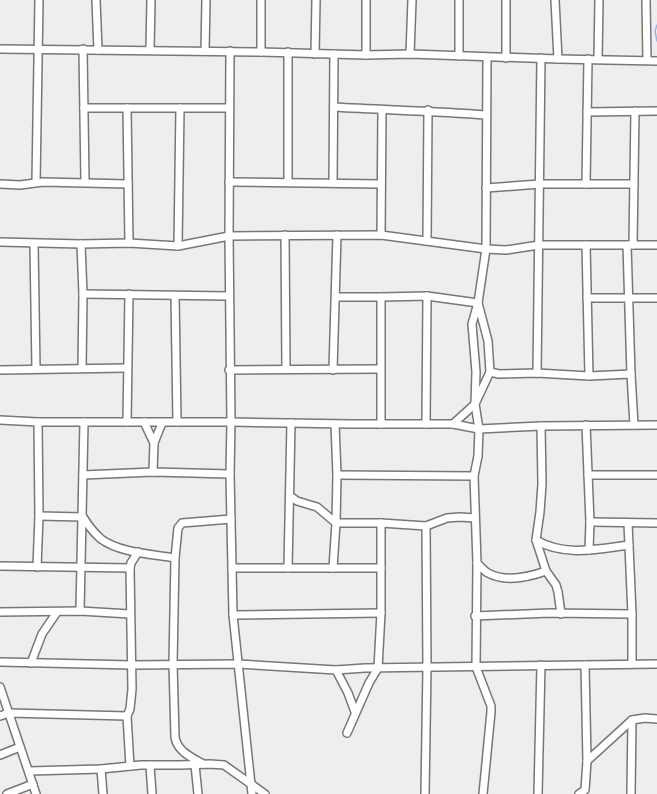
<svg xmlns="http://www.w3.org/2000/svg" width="657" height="794" font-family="Helvetica,sans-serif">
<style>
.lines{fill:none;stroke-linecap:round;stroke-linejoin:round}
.stream{stroke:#92b5ed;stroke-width:1.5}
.minor-casing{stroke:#777778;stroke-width:10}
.minor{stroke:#fff;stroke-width:7}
</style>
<rect width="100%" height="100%" fill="#eeeeef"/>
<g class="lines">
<path class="stream" d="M657 25 655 31 657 41"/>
<g class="minor-casing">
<g id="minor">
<path d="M96 0 98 50"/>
<path d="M555 0 558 59"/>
<path d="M646 0 647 60"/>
<path d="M0 49 261 52 366 55 410 54 558 59 657 61"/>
<path d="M83 49 85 182"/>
<path d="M150 50 151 0"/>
<path d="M205 51 206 0"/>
<path d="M230 51 229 236 231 422 230 474 233 615 252 794"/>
<path d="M261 52V0"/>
<path d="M315 54 316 0"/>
<path d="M410 54 412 0"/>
<path d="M366 55V0"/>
<path d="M459 56V0"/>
<path d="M506 58V0"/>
<path d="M598 59 599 0"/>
<path d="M334 107C385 110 436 111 486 115"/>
<path d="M84 108H229"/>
<path d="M127 108 129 243"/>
<path d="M587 112 657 111"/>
<path d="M36 182 39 0"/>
<path d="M229 182 380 184"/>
<path d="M288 182V52"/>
<path d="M333 183 334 54"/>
<path d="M0 184 20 185 43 182 128 184"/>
<path d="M586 184 588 59"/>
<path d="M486 188 540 184H634"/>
<path d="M285 235 286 369"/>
<path d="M381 235 382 110"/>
<path d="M427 241 428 110"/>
<path d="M0 242 81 244 129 243 178 246 229 236 381 235 486 249 506 250 539 245H657"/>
<path d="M34 244 36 369"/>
<path d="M81 244 83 294 82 368"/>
<path d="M586 245 589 376"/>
<path d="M627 245 631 374 634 425"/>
<path d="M633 245 635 111"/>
<path d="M178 246 180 108"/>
<path d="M83 294 229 296"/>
<path d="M175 296 177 422"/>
<path d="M336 297H381V424"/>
<path d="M381 297 427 296 478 303 488 341 490 372 475 404 453 424"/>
<path d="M587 298H657"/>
<path d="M0 370 127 368"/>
<path d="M229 370 380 369"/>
<path d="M333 370 337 235"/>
<path d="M490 372 499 374 537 373 589 376 631 374"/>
<path d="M537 373 541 58"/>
<path d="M0 420 38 422H231L351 424H453L479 429 541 426 657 425"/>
<path d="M127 422 129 294"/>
<path d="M144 422 154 443"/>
<path d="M426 424 427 296"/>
<path d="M586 425 590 522 589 550"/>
<path d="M541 426 542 484 540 512 536 540 546 571 556 585 558 592 561 614"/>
<path d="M153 472 154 443 162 423"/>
<path d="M83 475 153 472 230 474"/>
<path d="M337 475 474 476"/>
<path d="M588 475H657"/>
<path d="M290 496 297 501 317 507 336 523H381L426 526 447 518 460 517 475 518"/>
<path d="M39 516 83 517C88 525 94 533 101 539 120 553 152 554 175 558"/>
<path d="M590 522 657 523"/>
<path d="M628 523 632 614V664"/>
<path d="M536 540C564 557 599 549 629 545"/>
<path d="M477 563C480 566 484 571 488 573 506 583 529 577 546 571"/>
<path d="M0 566 130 568"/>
<path d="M37 567 39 516 38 422"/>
<path d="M232 568H381"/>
<path d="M288 568 291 423"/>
<path d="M333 568 336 523 337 475 335 424"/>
<path d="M80 611 84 422"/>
<path d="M0 612 80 611 130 614"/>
<path d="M233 615 381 613"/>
<path d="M475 616 550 613 632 614"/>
<path d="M0 662 132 665 238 664 336 670 365 668 657 664"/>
<path d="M31 663 42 634 57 612"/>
<path d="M336 670 348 693 355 712"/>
<path d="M0 687 36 794"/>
<path d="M0 716 9 713 127 716"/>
<path d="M347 733 369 683 378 668 381 613V523"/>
<path d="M0 755 20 747"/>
<path d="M587 761 632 720 645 718 657 719"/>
<path d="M203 764C191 757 177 751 175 737L173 664 175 558 178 528 182 523 231 519"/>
<path d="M150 765 152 794"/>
<path d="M195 765 198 794"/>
<path d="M130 766 127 716 130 709 132 689 130 568 131 563 138 552"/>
<path d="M101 769 103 794"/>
<path d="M29 771 101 769 141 765H180L210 764 224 765 265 794"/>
<path d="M7 794 33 784"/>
<path d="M425 794 427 667 426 526"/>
<path d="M483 794 491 712V706L476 667 477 563 474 476 478 456 479 429 475 404 476 372 472 324 478 303 486 249 487 58"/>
<path d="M538 794 541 665"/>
<path d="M579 794 585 790 587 761 585 665"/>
<path d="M631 794 632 720"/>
</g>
</g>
<use href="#minor" class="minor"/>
</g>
</svg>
